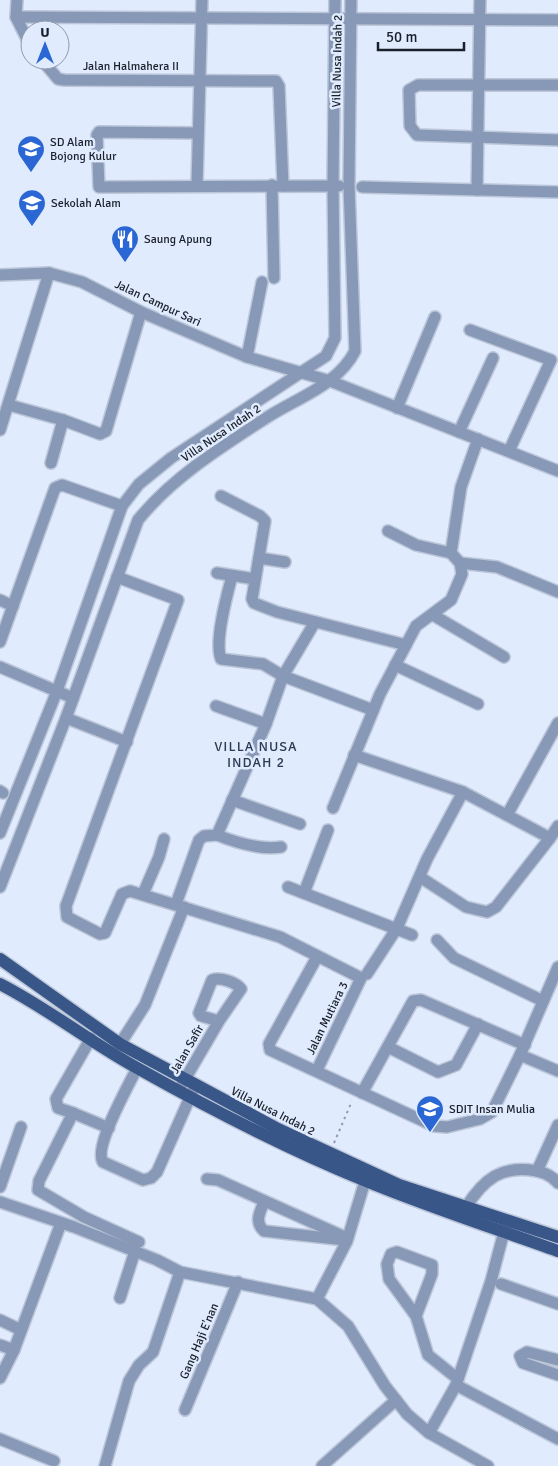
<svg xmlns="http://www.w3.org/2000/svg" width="558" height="1466" font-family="Signika,sans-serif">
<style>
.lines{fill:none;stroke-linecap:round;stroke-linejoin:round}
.minor-casing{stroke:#bcc6d8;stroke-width:14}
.major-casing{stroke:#bcc6d8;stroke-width:15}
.path{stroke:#929cac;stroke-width:2;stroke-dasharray:2.5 4;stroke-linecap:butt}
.minor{stroke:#8899b7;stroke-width:11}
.major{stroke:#395688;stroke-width:12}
.labels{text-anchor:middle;stroke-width:5;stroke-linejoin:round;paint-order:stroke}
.street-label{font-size:12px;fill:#19202b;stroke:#e0ebfe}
.poi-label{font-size:12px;fill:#19202b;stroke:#e0ebfe;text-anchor:start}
.neighbourhood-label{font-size:14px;letter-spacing:1px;fill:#2c3a53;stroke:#e0ebfe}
</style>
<rect width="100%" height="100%" fill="#e0ebfe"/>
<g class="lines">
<g class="minor-casing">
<g id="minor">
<path d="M17 0 16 17 30 45"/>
<path d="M16 17 558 20"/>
<path d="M42 60 58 79 64 80 276 81 279 86 283 186"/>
<path d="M558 85H418L409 90 410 126 417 135 558 140"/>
<path d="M198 133 99 132 97 135 99 187 339 186"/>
<path d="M197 185 202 0"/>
<path d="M272 185 274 278"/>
<path d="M362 187 558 192"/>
<path d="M477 190 480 0"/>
<path d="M0 275 49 273 82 282 141 312 247 357 330 381 558 471"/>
<path d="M470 330 551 360 509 451"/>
<path d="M247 357 262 282"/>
<path d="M9 405 63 420 51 463"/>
<path d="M397 408 435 317"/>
<path d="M63 420 100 434 106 431 141 312"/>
<path d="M0 430 49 273"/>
<path d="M459 432 493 358"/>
<path d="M221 496 260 516 265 521 252 599 254 603 277 612 406 645"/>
<path d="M388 531 416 545 451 553"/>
<path d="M259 558 285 562"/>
<path d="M460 563 497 567 558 592"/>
<path d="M217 573 255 579"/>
<path d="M232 576C227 595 214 641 221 659L263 664 283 676 373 710"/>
<path d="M117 577 178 600 66 906 67 917 100 934 105 933 122 894 130 891 280 937 361 978 317 1070"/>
<path d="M0 600 13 606"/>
<path d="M433 615 504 657"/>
<path d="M0 642 55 488 62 485 122 506"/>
<path d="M395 665 478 704"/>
<path d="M0 667 73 698"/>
<path d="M216 706 266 724"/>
<path d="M66 718 127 742"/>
<path d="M354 755 463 792 550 838 558 826"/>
<path d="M0 791 3 793"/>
<path d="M232 800 300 824"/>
<path d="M333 808 380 694 416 626 451 600 462 574 460 563 451 553 461 487 478 439"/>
<path d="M507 815 558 723"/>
<path d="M0 833 57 691 122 506 139 484 171 458 326 356 335 338 333 185 335 0"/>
<path d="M217 835C237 843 260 850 281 847"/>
<path d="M420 877 466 907 487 912 496 907 550 838"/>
<path d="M0 887 66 718 138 520C172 478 221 447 266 418 297 398 338 385 355 351L349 186 351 0"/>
<path d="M288 887 412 935"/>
<path d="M304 893 328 830"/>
<path d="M143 894 159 857 164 839"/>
<path d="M176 904 199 840 204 836 217 835 266 724 283 676 315 622"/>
<path d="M437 940 454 958 543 1001"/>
<path d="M317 957 269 1044 270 1050 434 1126 447 1127 480 1119 492 1112 520 1055 558 967"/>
<path d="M367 974 397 928 427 859 463 792"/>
<path d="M120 1044 145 1005 184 907"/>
<path d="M388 1047 438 1072 456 1065 478 1024"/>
<path d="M520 1055 558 1071"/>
<path d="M137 1068C129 1085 93 1147 103 1162L143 1180 151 1178 157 1172 195 1086"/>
<path d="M181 1086 219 1021 201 1016 199 1013 212 980C220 977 236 982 241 989L219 1021"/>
<path d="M362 1093 413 1001 421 1000 525 1045"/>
<path d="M73 1113 58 1108 56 1099 91 1038"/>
<path d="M109 1128 73 1113 39 1181 38 1190 84 1217 139 1242"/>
<path d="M537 1171 558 1125"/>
<path d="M207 1179 218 1180 347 1238"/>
<path d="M0 1187 21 1127"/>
<path d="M0 1202 74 1227 157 1260 180 1272 317 1299 348 1326 385 1386 407 1414 429 1433 488 1466"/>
<path d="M264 1202C260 1212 254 1222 264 1231L345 1240"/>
<path d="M466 1207C473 1196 483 1183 495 1176 513 1166 545 1167 558 1183"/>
<path d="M501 1284 558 1304"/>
<path d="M120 1298 135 1251"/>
<path d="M317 1299 347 1241 365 1181"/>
<path d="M416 1316 432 1274V1265L397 1252 391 1254 387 1264 389 1279 416 1316 428 1355 458 1379"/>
<path d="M0 1320 21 1330"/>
<path d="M0 1345 14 1350"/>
<path d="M558 1360 527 1352 520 1356 523 1363 558 1375"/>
<path d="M0 1378 14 1350 61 1223"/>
<path d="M456 1385 558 1439"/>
<path d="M185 1410 238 1282"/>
<path d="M429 1433 456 1385 491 1281 506 1224"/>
<path d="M0 1439 54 1461"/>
<path d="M105 1466 129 1381 139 1365 153 1352 180 1272"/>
<path d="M322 1466 396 1400"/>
</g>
</g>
<g class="major-casing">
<g id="major">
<path d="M0 959 120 1044 278 1129 399 1185 558 1237"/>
<path d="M0 984C49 1009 91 1043 139 1069 212 1110 288 1149 366 1181 429 1207 494 1228 558 1251"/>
</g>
</g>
<path class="path" d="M334 1143 352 1101"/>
<use href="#minor" class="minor"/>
<use href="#major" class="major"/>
</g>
<defs>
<g id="school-pin" transform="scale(1.4375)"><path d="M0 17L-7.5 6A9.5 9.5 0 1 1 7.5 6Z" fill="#2b67d4" stroke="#e0ebfe"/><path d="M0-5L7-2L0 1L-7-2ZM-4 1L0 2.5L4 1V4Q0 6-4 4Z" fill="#fff"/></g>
<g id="restaurant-pin" transform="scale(1.4375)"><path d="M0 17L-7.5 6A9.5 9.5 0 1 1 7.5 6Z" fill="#2b67d4" stroke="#e0ebfe"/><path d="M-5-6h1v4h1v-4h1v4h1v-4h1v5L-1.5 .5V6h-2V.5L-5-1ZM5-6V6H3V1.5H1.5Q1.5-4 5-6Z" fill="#fff"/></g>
</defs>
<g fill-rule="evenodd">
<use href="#school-pin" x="31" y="149"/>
<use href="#school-pin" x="32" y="203"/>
<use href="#restaurant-pin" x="125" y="239"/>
<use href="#school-pin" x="430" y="1109"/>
</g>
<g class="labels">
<g class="street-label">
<text transform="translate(337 61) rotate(-89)" y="4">Villa Nusa Indah 2</text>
<text x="131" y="70">Jalan Halmahera II</text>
<text transform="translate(158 303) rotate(25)" y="4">Jalan Campur Sari</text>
<text transform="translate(221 433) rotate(-34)" y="4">Villa Nusa Indah 2</text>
<text transform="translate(327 1018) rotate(-64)" y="4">Jalan Mutiara 3</text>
<text transform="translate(187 1049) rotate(-60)" y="4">Jalan Safir</text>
<text transform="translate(273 1111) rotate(27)" y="4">Villa Nusa Indah 2</text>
<text transform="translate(199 1341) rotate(-67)" y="4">Gang Haji E'nan</text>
</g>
<g class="poi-label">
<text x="50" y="146">SD Alam<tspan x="50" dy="14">Bojong Kulur</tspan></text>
<text x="51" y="207">Sekolah Alam</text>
<text x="144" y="243">Saung Apung</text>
<text x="449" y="1113">SDIT Insan Mulia</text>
</g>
<g class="neighbourhood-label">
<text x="256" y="751">VILLA NUSA<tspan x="256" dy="16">INDAH 2</tspan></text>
</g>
</g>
<g transform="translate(45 45)"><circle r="24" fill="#e0ebfe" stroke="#909aaa"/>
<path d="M0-4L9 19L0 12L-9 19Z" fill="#2b67d4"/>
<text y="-8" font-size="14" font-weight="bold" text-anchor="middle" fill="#19202b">U</text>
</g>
<path d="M378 42v8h86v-8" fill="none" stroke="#19202b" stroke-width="2.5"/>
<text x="386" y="42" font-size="15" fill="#19202b" stroke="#e0ebfe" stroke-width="4" paint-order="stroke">50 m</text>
</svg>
